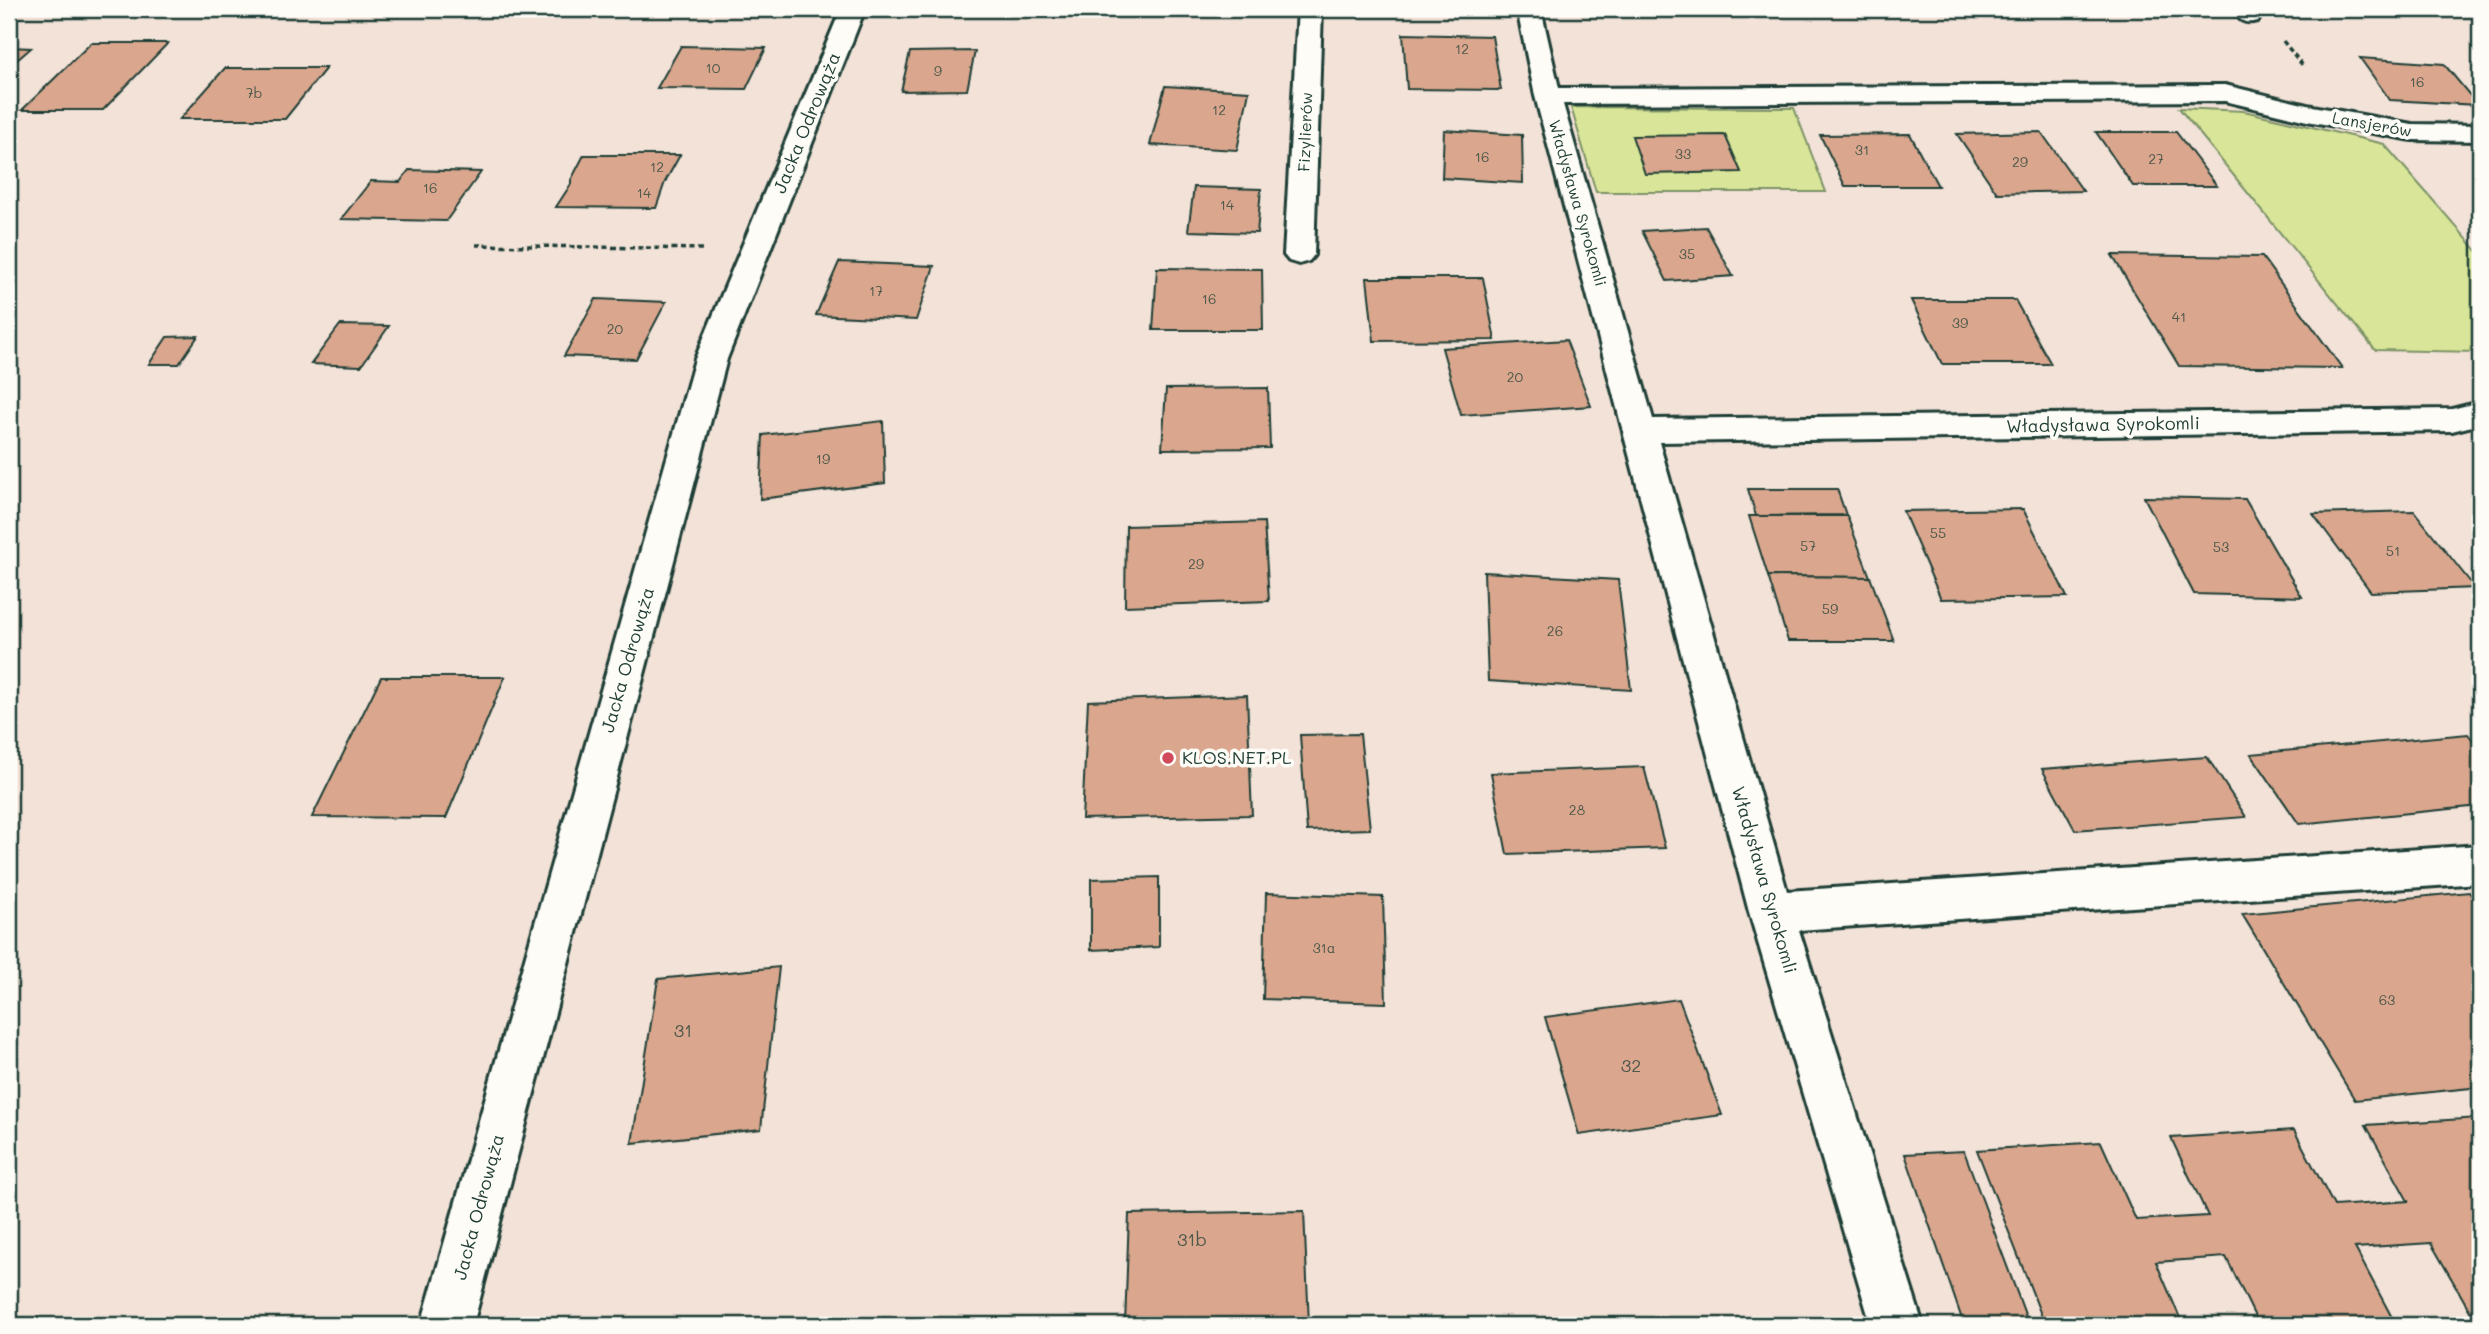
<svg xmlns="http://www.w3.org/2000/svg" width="2489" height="1334" font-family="Mali,sans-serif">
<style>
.green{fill:#d9e699;stroke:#7c9266;stroke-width:2}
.building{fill:#daa78e;stroke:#1f3d34;stroke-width:2}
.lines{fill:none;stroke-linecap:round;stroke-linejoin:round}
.minor-casing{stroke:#1f3d34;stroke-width:6}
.path{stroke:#1f3d34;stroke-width:3.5;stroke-dasharray:5 3.5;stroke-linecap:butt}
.minor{fill:#fdfcf7;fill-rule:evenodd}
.poi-dot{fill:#d1495b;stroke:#fdfcf7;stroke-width:2.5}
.labels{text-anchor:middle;stroke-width:7;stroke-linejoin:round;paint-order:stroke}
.number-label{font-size:14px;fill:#4e584a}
.far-street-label{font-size:16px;fill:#1f3d34;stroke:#fdfcf7}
.street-label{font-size:18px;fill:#1f3d34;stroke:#fdfcf7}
.poi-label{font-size:18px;fill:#1f3d34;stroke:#fdfcf7;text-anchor:start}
.near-number-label{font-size:18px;fill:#4e584a}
</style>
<rect width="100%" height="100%" fill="#f2e2d8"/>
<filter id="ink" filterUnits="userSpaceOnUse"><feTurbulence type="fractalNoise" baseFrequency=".0143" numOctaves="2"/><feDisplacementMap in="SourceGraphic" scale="14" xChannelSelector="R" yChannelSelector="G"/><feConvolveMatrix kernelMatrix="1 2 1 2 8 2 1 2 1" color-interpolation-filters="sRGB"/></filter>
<g filter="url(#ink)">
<g class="green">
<path d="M1571 107 1794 108 1826 192H1596Z"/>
<path d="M2179 108 2244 111 2384 144 2480 254V352L2375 350Z"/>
</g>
<g class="building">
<path d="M1404 9H1496L1497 11H1404Z"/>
<path d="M2118 9H2176L2179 12Z"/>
<path d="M1403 34 1492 36 1501 90 1407 89Z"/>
<path d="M91 43H168L103 110H22Z"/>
<path d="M681 46 766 48 746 89 657 88Z"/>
<path d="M9 47 31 48 9 67Z"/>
<path d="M975 51 967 90 901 91 910 52Z"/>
<path d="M2360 58 2444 64 2478 105 2390 100Z"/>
<path d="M225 68H326L285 119H180Z"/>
<path d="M1165 86 1249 91 1237 150 1150 145Z"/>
<path d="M1444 130 1522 135 1523 183 1442 178Z"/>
<path d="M2041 132 2083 191 1997 193 1957 134Z"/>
<path d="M2096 132H2176L2217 186H2133Z"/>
<path d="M1910 134 1938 186H1845L1820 135Z"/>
<path d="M1725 135 1741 172 1645 174 1632 136Z"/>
<path d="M584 155H680L665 182 656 208 556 207 571 184V180Z"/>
<path d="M409 170 481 172 446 221 341 219 371 181 400 182Z"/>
<path d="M1194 187 1261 189 1257 233 1188 231Z"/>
<path d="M1706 227 1733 276 1667 281 1642 231Z"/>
<path d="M2112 255 2262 257 2342 368 2179 366Z"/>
<path d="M839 262 934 266 916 320 816 315Z"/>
<path d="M1157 268 1262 269 1263 330H1153Z"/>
<path d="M1367 278H1483L1495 340 1374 341Z"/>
<path d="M596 299 666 302 636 359 564 356Z"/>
<path d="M1911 300H2015L2051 364H1942Z"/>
<path d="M340 325 389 326 361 366 311 364Z"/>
<path d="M198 336 179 364H149L167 337Z"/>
<path d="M1566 340 1591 406 1461 415 1442 348Z"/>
<path d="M1268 388 1270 448 1162 449 1166 389Z"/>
<path d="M883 421 885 483 760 499 763 435Z"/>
<path d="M1748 489H1837L1846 515 1756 516Z"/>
<path d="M2144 497 2245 499 2302 597 2194 594Z"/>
<path d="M2023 509 2067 597 1941 599 1903 511Z"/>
<path d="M2414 511 2475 588 2371 592 2313 514Z"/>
<path d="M1749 516H1847L1870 577 1768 576Z"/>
<path d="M1264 522 1269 601 1125 606 1126 526Z"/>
<path d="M1484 572 1618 580 1631 690 1488 681Z"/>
<path d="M1768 576 1870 577 1894 641H1788Z"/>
<path d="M381 677H505L446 818 312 817Z"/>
<path d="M1247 695 1252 815 1082 819 1088 701Z"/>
<path d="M1360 734 1370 829 1307 831 1300 735Z"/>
<path d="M2468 734 2480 749V806L2299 824 2251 754Z"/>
<path d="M2207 757 2246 817 2075 830 2042 769Z"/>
<path d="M1644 767 1665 848 1507 854 1491 773Z"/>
<path d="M1159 877V947L1091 950V879Z"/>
<path d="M2469 892 2480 908V1087L2355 1100 2242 914Z"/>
<path d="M1266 893 1383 897 1386 1003 1263 999Z"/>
<path d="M779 967 761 1129 632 1143 658 979Z"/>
<path d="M1679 999 1722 1115 1579 1135 1545 1017Z"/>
<path d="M2480 1118V1325H2478L2431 1243 2355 1248 2396 1325H2259L2226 1257 2156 1262 2183 1325H2045L1977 1150 2101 1142 2136 1220 2208 1216 2171 1138 2294 1130 2334 1206 2408 1201 2366 1125Z"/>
<path d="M1964 1151 2029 1325H1964L1905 1154Z"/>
<path d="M1304 1211 1309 1325H1125L1129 1214Z"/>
</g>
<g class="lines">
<g class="minor-casing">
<g id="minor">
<path d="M841 9H865L727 359 473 1325H421L695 359Z"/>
<path d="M1298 9H1322L1314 255 1309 261 1299 264 1289 261 1284 255Z"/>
<path d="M1517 9H1541L1559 88 2225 85 2307 105 2412 124 2480 125V141L2412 140 2307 121 2225 101 1563 104 1653 419 2452 409 2480 402V424L2452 431 1659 442 1787 891 2480 845V883L1799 930 1923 1325H1871L1749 912 1535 96Z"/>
<path d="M2231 9H2256L2261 16 2258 21C2244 25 2239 20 2231 9Z"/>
</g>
</g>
<g class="path">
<path d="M2283 41 2304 67"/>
<path d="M476 245 703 249"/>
</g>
<use href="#minor" class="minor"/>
</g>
</g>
<circle class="poi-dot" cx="1168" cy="758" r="7"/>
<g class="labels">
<g class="number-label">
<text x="1462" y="54">12</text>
<text x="713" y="73">10</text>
<text x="938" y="76">9</text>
<text x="2417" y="87">16</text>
<text x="254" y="98">7b</text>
<text x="1219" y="115">12</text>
<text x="1862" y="155">31</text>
<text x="1683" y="159">33</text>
<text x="1482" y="162">16</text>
<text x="2156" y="164">27</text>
<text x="2020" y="167">29</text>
<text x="657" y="172">12</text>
<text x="430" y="193">16</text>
<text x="644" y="198">14</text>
<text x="1227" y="210">14</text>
<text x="1687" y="259">35</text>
<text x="876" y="296">17</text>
<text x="1209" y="304">16</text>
<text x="2179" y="322">41</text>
<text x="1960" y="328">39</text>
<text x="615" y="334">20</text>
<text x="1515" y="382">20</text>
<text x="823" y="464">19</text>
<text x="1938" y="538">55</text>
<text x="1808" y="551">57</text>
<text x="2221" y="552">53</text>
<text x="2393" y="556">51</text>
<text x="1196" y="569">29</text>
<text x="1830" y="614">59</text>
<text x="1555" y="636">26</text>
<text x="1577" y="815">28</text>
<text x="1324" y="953">31a</text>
<text x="2387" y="1005">63</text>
</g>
<g class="far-street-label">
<text transform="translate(2372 124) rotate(10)" y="6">Lansjerów</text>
<text transform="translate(1305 132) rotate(-88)" y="6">Fizylierów</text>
<text transform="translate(1578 203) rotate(74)" y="6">Władysława Syrokomli</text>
</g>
<g class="street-label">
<text transform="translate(807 123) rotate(-68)" y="6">Jacka Odrowąża</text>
<text transform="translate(2103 425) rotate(-1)" y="6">Władysława Syrokomli</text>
<text transform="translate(628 660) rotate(-74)" y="6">Jacka Odrowąża</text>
<text transform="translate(1764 880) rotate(74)" y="6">Władysława Syrokomli</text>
<text transform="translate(479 1207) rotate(-75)" y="6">Jacka Odrowąża</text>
</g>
<g class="poi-label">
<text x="1182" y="764">KLOS.NET.PL</text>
</g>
<g class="near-number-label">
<text x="683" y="1037">31</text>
<text x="1631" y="1072">32</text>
<text x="1192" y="1246">31b</text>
</g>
</g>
<rect width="2489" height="1334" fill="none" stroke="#fdfcf7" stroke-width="35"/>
<rect x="18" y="18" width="2454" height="1299" fill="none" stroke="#1f3d34" stroke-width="2.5" filter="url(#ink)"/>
</svg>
